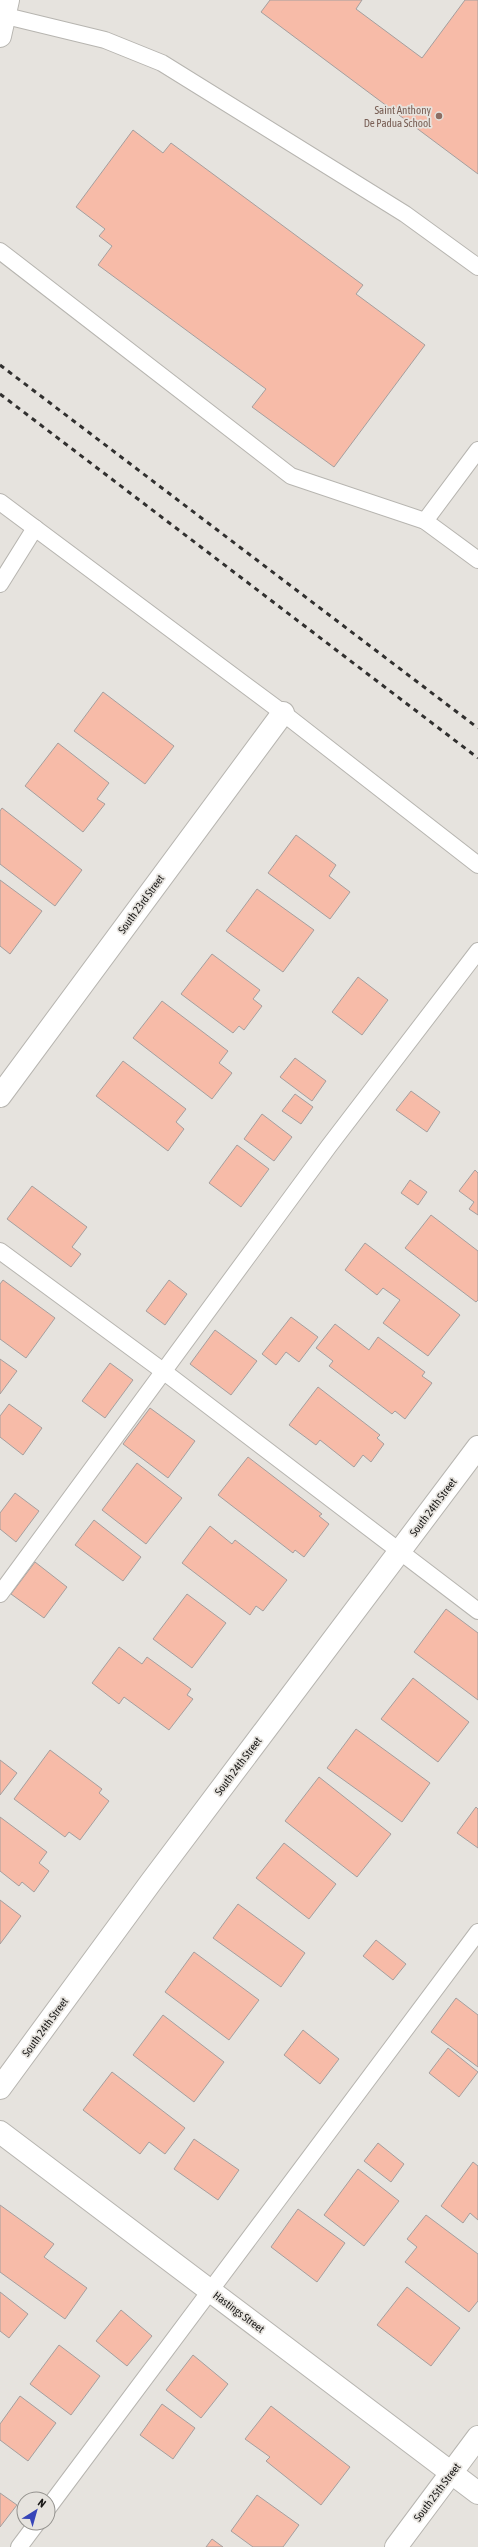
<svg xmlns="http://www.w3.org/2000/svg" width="478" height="2547" font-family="'Asap Condensed',sans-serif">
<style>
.building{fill:#f7bba8;stroke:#a59f9e}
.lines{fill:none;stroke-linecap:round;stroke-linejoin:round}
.lane-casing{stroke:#b7b5b0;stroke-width:18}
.street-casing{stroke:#b7b5b0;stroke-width:24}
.secondary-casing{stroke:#b7b5b0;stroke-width:24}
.lane{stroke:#fff;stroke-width:16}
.street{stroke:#fff;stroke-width:22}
.secondary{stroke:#fff;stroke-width:22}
.rail{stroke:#31302f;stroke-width:3;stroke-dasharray:5 5;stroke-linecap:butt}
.education-dot{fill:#8d6e63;stroke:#e6e3de;stroke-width:1.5}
.labels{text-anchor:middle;stroke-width:3.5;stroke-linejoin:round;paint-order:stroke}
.education-label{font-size:11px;fill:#785e54;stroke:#e6e3de;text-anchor:end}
.street-label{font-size:11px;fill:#191817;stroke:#e6e3de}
</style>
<rect width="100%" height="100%" fill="#e6e3de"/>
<g class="building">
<path d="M270 0H362L356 9 422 58 465 0H478V174L261 12Z"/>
<path d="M133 130 163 153 171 143 363 285 356 294 425 345 334 467 252 407 266 389 98 265 112 246 99 236 105 229 76 207Z"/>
<path d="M103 692 174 746 145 784 74 731Z"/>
<path d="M58 743 109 783 97 799 105 804 83 832 25 786Z"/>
<path d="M2 808 82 870 55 906 0 864V811Z"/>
<path d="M296 835 336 865 329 876 350 892 330 919 268 873Z"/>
<path d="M0 880 42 911 10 954 0 946Z"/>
<path d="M257 889 314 930 283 972 226 931Z"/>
<path d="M212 954 260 990 253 999 262 1006 244 1030 239 1026 233 1033 181 994Z"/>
<path d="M358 977 388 1000 362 1035 332 1012Z"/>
<path d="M162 1001 228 1051 219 1063 232 1073 212 1099 133 1038Z"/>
<path d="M295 1058 326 1081 312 1101 280 1077Z"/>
<path d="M123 1061 186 1109 176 1122 184 1129 168 1151 96 1096Z"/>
<path d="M411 1091 440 1112 427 1132 396 1110Z"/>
<path d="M295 1094 313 1107 301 1124 282 1111Z"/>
<path d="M262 1114 292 1137 274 1161 244 1139Z"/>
<path d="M237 1145 269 1169 241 1207 209 1183Z"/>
<path d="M475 1170 478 1173V1215L469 1209 474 1202 459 1191Z"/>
<path d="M410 1180 427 1192 418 1205 401 1193Z"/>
<path d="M32 1186 87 1227 72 1247 81 1254 71 1267 7 1219Z"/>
<path d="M431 1215 478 1251V1300L476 1302 405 1248Z"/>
<path d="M365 1243 460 1315 428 1356 383 1323 400 1300 383 1288 377 1295 345 1270Z"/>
<path d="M3 1280 55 1318 26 1358 0 1339V1284Z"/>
<path d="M169 1280 187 1294 165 1325 146 1311Z"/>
<path d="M291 1317 318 1337 299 1362 286 1352 276 1365 262 1354Z"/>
<path d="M335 1324 369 1350 378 1337 425 1372 422 1376 432 1383 405 1419 395 1411 392 1414 329 1366 333 1361 316 1348Z"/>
<path d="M215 1330 257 1361 231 1395 190 1364Z"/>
<path d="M0 1359 17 1371 0 1394Z"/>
<path d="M110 1363 133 1380 105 1418 82 1401Z"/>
<path d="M318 1387 380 1435 377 1438 384 1444 371 1462 363 1455 354 1467 320 1440 316 1445 289 1425Z"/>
<path d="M9 1404 42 1428 23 1455 0 1437V1416Z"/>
<path d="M150 1408 195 1441 168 1478 123 1444Z"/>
<path d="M248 1457 322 1514 319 1516 329 1524 304 1557 295 1550 293 1553 218 1495Z"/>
<path d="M137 1463 182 1498 146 1544 102 1510Z"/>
<path d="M15 1493 39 1511 16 1542 0 1529V1513Z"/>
<path d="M94 1520 141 1557 123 1581 75 1545Z"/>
<path d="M210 1526 232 1544 235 1540 287 1580 263 1611 256 1606 250 1615 182 1563Z"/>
<path d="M35 1562 67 1587 44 1618 11 1594Z"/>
<path d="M187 1594 226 1623 192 1668 153 1639Z"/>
<path d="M446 1609 478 1633V1700L414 1652Z"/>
<path d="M119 1647 142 1664 147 1657 191 1689 187 1695 193 1699 169 1730 124 1697 119 1704 92 1683Z"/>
<path d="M413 1678 469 1722 438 1762 381 1719Z"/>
<path d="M356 1729 430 1783 402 1822 327 1768Z"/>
<path d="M50 1750 102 1789 99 1793 109 1801 80 1840 69 1832 65 1837 14 1799Z"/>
<path d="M0 1760 17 1773 0 1795Z"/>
<path d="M319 1777 391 1834 357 1877 285 1821Z"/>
<path d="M476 1807 478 1809V1848L457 1833Z"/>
<path d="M0 1817 47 1852 39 1863 49 1871 34 1892 22 1882 19 1886 0 1871Z"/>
<path d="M284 1843 336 1884 309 1919 256 1878Z"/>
<path d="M0 1900 21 1916 0 1944Z"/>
<path d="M238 1904 305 1953 281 1987 213 1938Z"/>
<path d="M376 1940 406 1964 393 1980 363 1956Z"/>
<path d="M194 1952 259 2000 229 2040 165 1992Z"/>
<path d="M456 1998 478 2015V2067L431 2032Z"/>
<path d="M163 2015 224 2062 194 2102 133 2055Z"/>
<path d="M303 2030 339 2059 320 2084 284 2055Z"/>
<path d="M448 2048 478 2072 459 2097 429 2073Z"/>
<path d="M112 2072 185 2128 165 2154 149 2142 140 2154 83 2110Z"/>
<path d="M194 2139 239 2170 218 2200 174 2169Z"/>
<path d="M378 2143 404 2164 391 2182 364 2161Z"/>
<path d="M473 2162 478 2166V2220L470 2213 463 2223 441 2206Z"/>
<path d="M358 2169 399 2201 364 2246 324 2215Z"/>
<path d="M0 2205 54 2244 44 2257 87 2288 65 2319 0 2272Z"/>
<path d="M298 2209 345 2243 317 2282 271 2247Z"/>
<path d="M426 2215 478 2254V2301L469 2312 405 2262 417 2247 407 2239Z"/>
<path d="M407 2287 460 2328 431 2366 377 2325Z"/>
<path d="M0 2292 28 2314 9 2338 0 2331Z"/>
<path d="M121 2310 152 2336 127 2366 96 2341Z"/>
<path d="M59 2345 100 2376 71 2415 30 2384Z"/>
<path d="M193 2355 228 2384 201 2418 166 2390Z"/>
<path d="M20 2396 56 2423 28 2461 0 2440V2424Z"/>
<path d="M162 2404 195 2428 173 2459 140 2435Z"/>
<path d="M271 2406 350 2467 321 2505 266 2461 270 2457 245 2439Z"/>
<path d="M0 2493 17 2505 0 2527Z"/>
<path d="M257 2495 299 2525 283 2547H253L231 2531Z"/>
<path d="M212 2539 223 2547H206Z"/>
</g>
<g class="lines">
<g class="lane-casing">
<g id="lane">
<path d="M6 16 105 40 162 63 405 214 478 267"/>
<path d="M0 251 291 476 425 521 478 560"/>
<path d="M0 502 283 713 478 865"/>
<path d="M425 521 478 450"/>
<path d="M0 584 35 528"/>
<path d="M0 1251 163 1371 478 1611"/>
<path d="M0 1594 329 1146 478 951"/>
<path d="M48 2508 478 1932"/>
<path d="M19 2547 37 2523"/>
</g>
</g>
<g class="street-casing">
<g id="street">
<path d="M0 1096 283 713"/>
<path d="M0 2088 151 1882 478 1447"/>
<path d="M0 2132 478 2493"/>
<path d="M396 2547 478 2437"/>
</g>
</g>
<g class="secondary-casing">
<path id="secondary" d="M0 36 8 0"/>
</g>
<use href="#lane" class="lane"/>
<use href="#street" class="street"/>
<use href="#secondary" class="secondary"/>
<g class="rail">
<path d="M0 365 478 728"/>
<path d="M0 394 478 758"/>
</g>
</g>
<circle class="education-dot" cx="439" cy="116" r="4"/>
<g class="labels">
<g class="education-label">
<text x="431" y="114">Saint Anthony<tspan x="431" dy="13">De Padua School</tspan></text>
</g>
<g class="street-label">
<text transform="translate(141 904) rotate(-54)" y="4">South 23rd Street</text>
<text transform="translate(433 1507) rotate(-53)" y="4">South 24th Street</text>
<text transform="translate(238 1766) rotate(-53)" y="4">South 24th Street</text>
<text transform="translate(45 2027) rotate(-54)" y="4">South 24th Street</text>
<text transform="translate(239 2312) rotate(37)" y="4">Hastings Street</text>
<text transform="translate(437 2492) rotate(-53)" y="4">South 25th Street</text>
</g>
</g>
<g transform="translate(36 2511) rotate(37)"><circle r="19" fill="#e6e3de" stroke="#94928e"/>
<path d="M0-3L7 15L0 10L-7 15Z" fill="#3745b8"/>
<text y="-6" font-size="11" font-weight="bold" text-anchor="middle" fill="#191817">N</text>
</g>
</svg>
